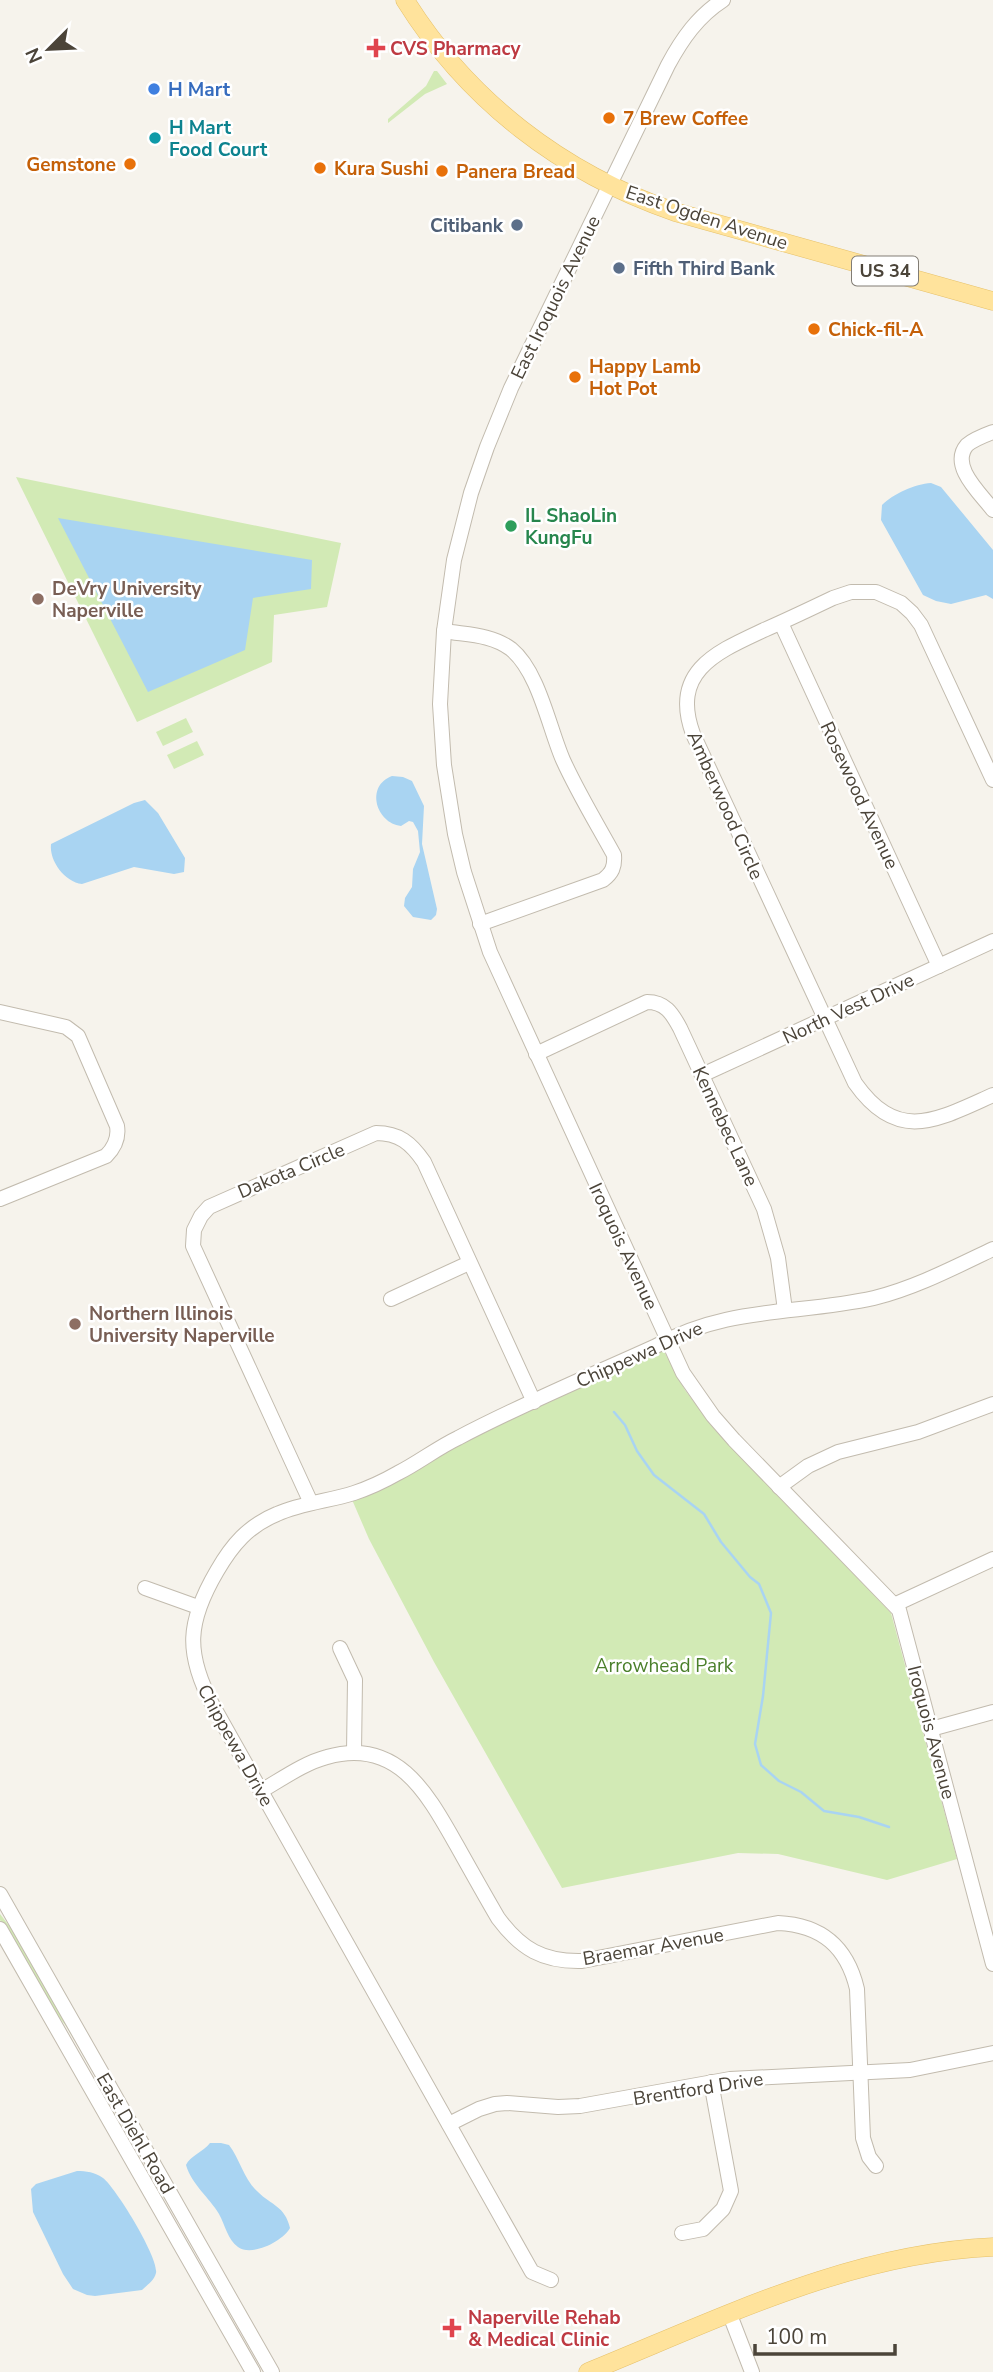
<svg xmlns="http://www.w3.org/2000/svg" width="993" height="2372" font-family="'Nunito Sans',sans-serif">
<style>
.green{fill:#d2eab5}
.water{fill:#a9d4f2}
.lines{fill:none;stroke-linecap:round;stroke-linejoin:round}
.stream{stroke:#a9d4f2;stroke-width:2.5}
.minor-casing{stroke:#c2bbae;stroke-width:16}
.major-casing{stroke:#e6c16a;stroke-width:19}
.minor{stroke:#fff;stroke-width:14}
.major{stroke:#ffe39c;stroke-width:18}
.health-dot{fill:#e0444e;stroke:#fff;stroke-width:2.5}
.shop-dot{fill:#3f7fe0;stroke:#fff;stroke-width:2.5}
.food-dot{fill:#e8710a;stroke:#fff;stroke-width:2.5}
.culture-dot{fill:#0f9aa8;stroke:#fff;stroke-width:2.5}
.service-dot{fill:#5c6f8a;stroke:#fff;stroke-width:2.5}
.leisure-dot{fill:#2e9e5b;stroke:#fff;stroke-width:2.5}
.education-dot{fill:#8d6e63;stroke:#fff;stroke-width:2.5}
.labels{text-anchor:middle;stroke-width:5;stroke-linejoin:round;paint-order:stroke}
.shield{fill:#fff;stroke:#817c74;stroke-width:2}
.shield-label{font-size:18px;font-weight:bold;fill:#4b4439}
.health-label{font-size:19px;font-weight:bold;fill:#be3a42;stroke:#fff;text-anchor:start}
.shop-label{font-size:19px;font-weight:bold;fill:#366cbe;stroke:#fff;text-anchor:start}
.food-label{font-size:19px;font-weight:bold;fill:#c56008;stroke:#fff;text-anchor:start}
.culture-label{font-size:19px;font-weight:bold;fill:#0d838f;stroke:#fff;text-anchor:start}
.street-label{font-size:19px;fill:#4b4439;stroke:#fff}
.service-label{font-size:19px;font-weight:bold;fill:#4e5e75;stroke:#fff;text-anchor:end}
.leisure-label{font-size:19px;font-weight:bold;fill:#27864d;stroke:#fff;text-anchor:start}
.education-label{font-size:19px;font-weight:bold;fill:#785e54;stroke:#fff;text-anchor:start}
.park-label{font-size:19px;fill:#4a7f2a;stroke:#fff}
</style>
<rect width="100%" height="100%" fill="#f6f3ec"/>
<g class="green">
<path d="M434 71H437L447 84 425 94 388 123V119L426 86Z"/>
<path d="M16 477 341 543 327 607 274 615 272 662 137 722Z"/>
<path d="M186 718 193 732 163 746 156 732Z"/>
<path d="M197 741 204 755 174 769 167 755Z"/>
<path d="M660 1344 685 1390 715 1430 891 1613 957 1859 887 1880 778 1854 738 1853 562 1888 434 1662 369 1539 350 1495Z"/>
<path d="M0 1914 24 1945 95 2071 93 2072 66 2026 46 2001 0 1920Z"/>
</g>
<g class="water">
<path d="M931 483 941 487 993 550V599L986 595 951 604 936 601 923 595 881 520 882 505C893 494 915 484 931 483Z"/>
<path d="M58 518 312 560 311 589 253 598 245 650 148 692Z"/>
<path d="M392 776 403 777 412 781 424 806 422 844 437 909 436 915 431 920 413 917 404 906 405 898 412 887 413 869 420 852 418 831 413 822 409 821 401 826C376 823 365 786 392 776Z"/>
<path d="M145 800 158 813 185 858 184 872 174 874 134 867 82 884C65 882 49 861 51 844L134 803Z"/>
<path d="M210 2143H221L229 2145C240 2159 244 2180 258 2192 271 2205 285 2206 290 2228 283 2241 252 2257 238 2247 228 2240 225 2225 219 2214 209 2197 192 2185 186 2165 190 2156 203 2152 210 2143Z"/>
<path d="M77 2171C86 2171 95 2172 103 2178 116 2188 159 2258 156 2273 154 2281 147 2285 142 2290L95 2296 87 2295 73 2289 63 2274 33 2212 31 2189 36 2184Z"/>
</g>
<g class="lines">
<path class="stream" d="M614 1412 625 1425 637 1451 654 1475 704 1514 721 1542 750 1577 759 1584 764 1596 771 1613 763 1696 755 1744 761 1765 779 1781 801 1792 824 1811 859 1817 889 1827"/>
<g class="minor-casing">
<g id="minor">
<path d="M723 0C698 16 682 39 668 65L511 388 487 447 471 493 454 560 444 631 440 704 444 765 455 834 464 872 490 952 683 1373 713 1416 734 1440 899 1610 993 1964"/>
<path d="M993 432C985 435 974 439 967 445 949 466 981 494 993 510"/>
<path d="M781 623 939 966"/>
<path d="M444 631C467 635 491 634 511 649 539 672 549 728 563 760 578 793 597 824 614 855 615 867 612 873 603 880L480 924"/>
<path d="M993 780 921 625 912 613 901 603 876 592H851L833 598C810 609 787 620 764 630 717 652 670 671 693 734L855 1083C898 1144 937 1120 993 1095"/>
<path d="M0 1012 66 1027 78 1036 117 1126C119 1138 115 1147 106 1156L0 1199"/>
<path d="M536 1054 647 1002C665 1002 672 1013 680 1028L764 1209 778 1258 785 1310"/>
<path d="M702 1075 993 941"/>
<path d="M391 1299 469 1263"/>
<path d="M779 1487 808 1466 838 1452 918 1432 993 1404"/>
<path d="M311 1503 193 1246 194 1230 201 1216 209 1207 376 1133C399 1133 411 1143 424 1162L534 1402"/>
<path d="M145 1588 198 1607"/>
<path d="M896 1604 993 1559"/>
<path d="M340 1648 355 1680 354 1752"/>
<path d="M931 1729 993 1712"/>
<path d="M261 1791C282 1779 304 1763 327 1757 397 1737 427 1793 456 1844 470 1869 484 1894 498 1918 521 1949 543 1962 582 1961L778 1923C822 1925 847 1947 857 1989L863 2138 869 2157 876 2166"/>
<path d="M0 1894 272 2372"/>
<path d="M0 1929 253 2372"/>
<path d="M449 2124 479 2109 495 2104 507 2103 558 2107 580 2106 730 2079 910 2070 993 2053"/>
<path d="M682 2233 703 2229 723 2209 731 2191 711 2082"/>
<path d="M551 2280 532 2272 213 1706C185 1653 187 1622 217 1571 232 1545 248 1526 277 1514 302 1503 329 1501 354 1493 369 1488 384 1481 398 1473 418 1463 437 1448 458 1438 522 1404 590 1376 656 1346 727 1306 797 1315 874 1298 915 1288 955 1267 993 1249"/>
<path d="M730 2315 752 2372"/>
</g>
</g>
<g class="major-casing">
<g id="major">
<path d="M405 0C468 101 562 173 675 212L993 301"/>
<path d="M588 2372C719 2319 850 2253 993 2247"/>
</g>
</g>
<use href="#minor" class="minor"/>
<use href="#major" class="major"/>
</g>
<g class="health-dot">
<path d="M372.5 37.5h7v7h7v7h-7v7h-7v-7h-7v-7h7z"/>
<path d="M448.5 2317.5h7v7h7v7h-7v7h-7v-7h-7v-7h7z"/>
</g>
<circle class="shop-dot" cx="154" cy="89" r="7"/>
<g class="food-dot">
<circle cx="609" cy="118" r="7"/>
<circle cx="130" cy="164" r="7"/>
<circle cx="320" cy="168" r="7"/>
<circle cx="442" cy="171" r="7"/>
<circle cx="814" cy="329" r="7"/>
<circle cx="575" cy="377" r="7"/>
</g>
<circle class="culture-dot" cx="155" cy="138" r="7"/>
<g class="service-dot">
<circle cx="517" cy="225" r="7"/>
<circle cx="619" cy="268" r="7"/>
</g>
<circle class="leisure-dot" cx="511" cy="526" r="7"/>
<g class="education-dot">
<circle cx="38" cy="599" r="7"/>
<circle cx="75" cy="1324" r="7"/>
</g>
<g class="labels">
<rect class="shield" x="852" y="256.5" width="66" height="29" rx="5"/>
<g class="shield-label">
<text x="885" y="277">US 34</text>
</g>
<g class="health-label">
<text x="390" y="55">CVS Pharmacy</text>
<text x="468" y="2324">Naperville Rehab<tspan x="468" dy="22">&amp; Medical Clinic</tspan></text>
</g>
<g class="shop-label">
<text x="168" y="96">H Mart</text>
</g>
<g class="food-label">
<text x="623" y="125">7 Brew Coffee</text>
<text x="116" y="171" text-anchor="end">Gemstone</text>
<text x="334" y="175">Kura Sushi</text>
<text x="456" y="178">Panera Bread</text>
<text x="828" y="336">Chick-fil-A</text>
<text x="589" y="373">Happy Lamb<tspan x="589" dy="22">Hot Pot</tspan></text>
</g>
<g class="culture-label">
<text x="169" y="134">H Mart<tspan x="169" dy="22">Food Court</tspan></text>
</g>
<g class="street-label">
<text transform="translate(707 217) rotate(18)" y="7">East Ogden Avenue</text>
<text transform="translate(555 297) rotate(-64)" y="7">East Iroquois Avenue</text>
<text transform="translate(860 795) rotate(65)" y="7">Rosewood Avenue</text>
<text transform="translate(726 805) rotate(66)" y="7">Amberwood Circle</text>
<text transform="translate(848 1008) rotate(-25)" y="7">North Vest Drive</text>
<text transform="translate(726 1126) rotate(65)" y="7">Kennebec Lane</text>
<text transform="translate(291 1170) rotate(-23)" y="7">Dakota Circle</text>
<text transform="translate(624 1246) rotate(65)" y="7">Iroquois Avenue</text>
<text transform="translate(639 1354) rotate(-24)" y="7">Chippewa Drive</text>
<text transform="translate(932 1732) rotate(75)" y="7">Iroquois Avenue</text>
<text transform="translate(236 1745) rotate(61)" y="7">Chippewa Drive</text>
<text transform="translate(653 1946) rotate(-10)" y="7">Braemar Avenue</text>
<text transform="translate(698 2088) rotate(-9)" y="7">Brentford Drive</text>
<text transform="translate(136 2133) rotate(60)" y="7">East Diehl Road</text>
</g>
<g class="service-label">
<text x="503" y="232">Citibank</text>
<text x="633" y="275" text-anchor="start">Fifth Third Bank</text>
</g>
<g class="leisure-label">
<text x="525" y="522">IL ShaoLin<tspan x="525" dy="22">KungFu</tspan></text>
</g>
<g class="education-label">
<text x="52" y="595">DeVry University<tspan x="52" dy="22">Naperville</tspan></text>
<text x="89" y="1320">Northern Illinois<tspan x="89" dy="22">University Naperville</tspan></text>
</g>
<g class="park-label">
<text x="664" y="1672">Arrowhead Park</text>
</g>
</g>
<g transform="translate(49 49) rotate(246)" stroke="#ffffff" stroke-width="5" paint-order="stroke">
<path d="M0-5L12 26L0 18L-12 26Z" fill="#4b4439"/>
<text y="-10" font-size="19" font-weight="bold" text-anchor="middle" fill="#4b4439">N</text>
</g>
<path d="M755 2344v10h140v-10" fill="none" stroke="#4b4439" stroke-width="3.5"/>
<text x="766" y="2344" font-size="21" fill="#4b4439" stroke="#ffffff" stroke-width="5" paint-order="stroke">100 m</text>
</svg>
